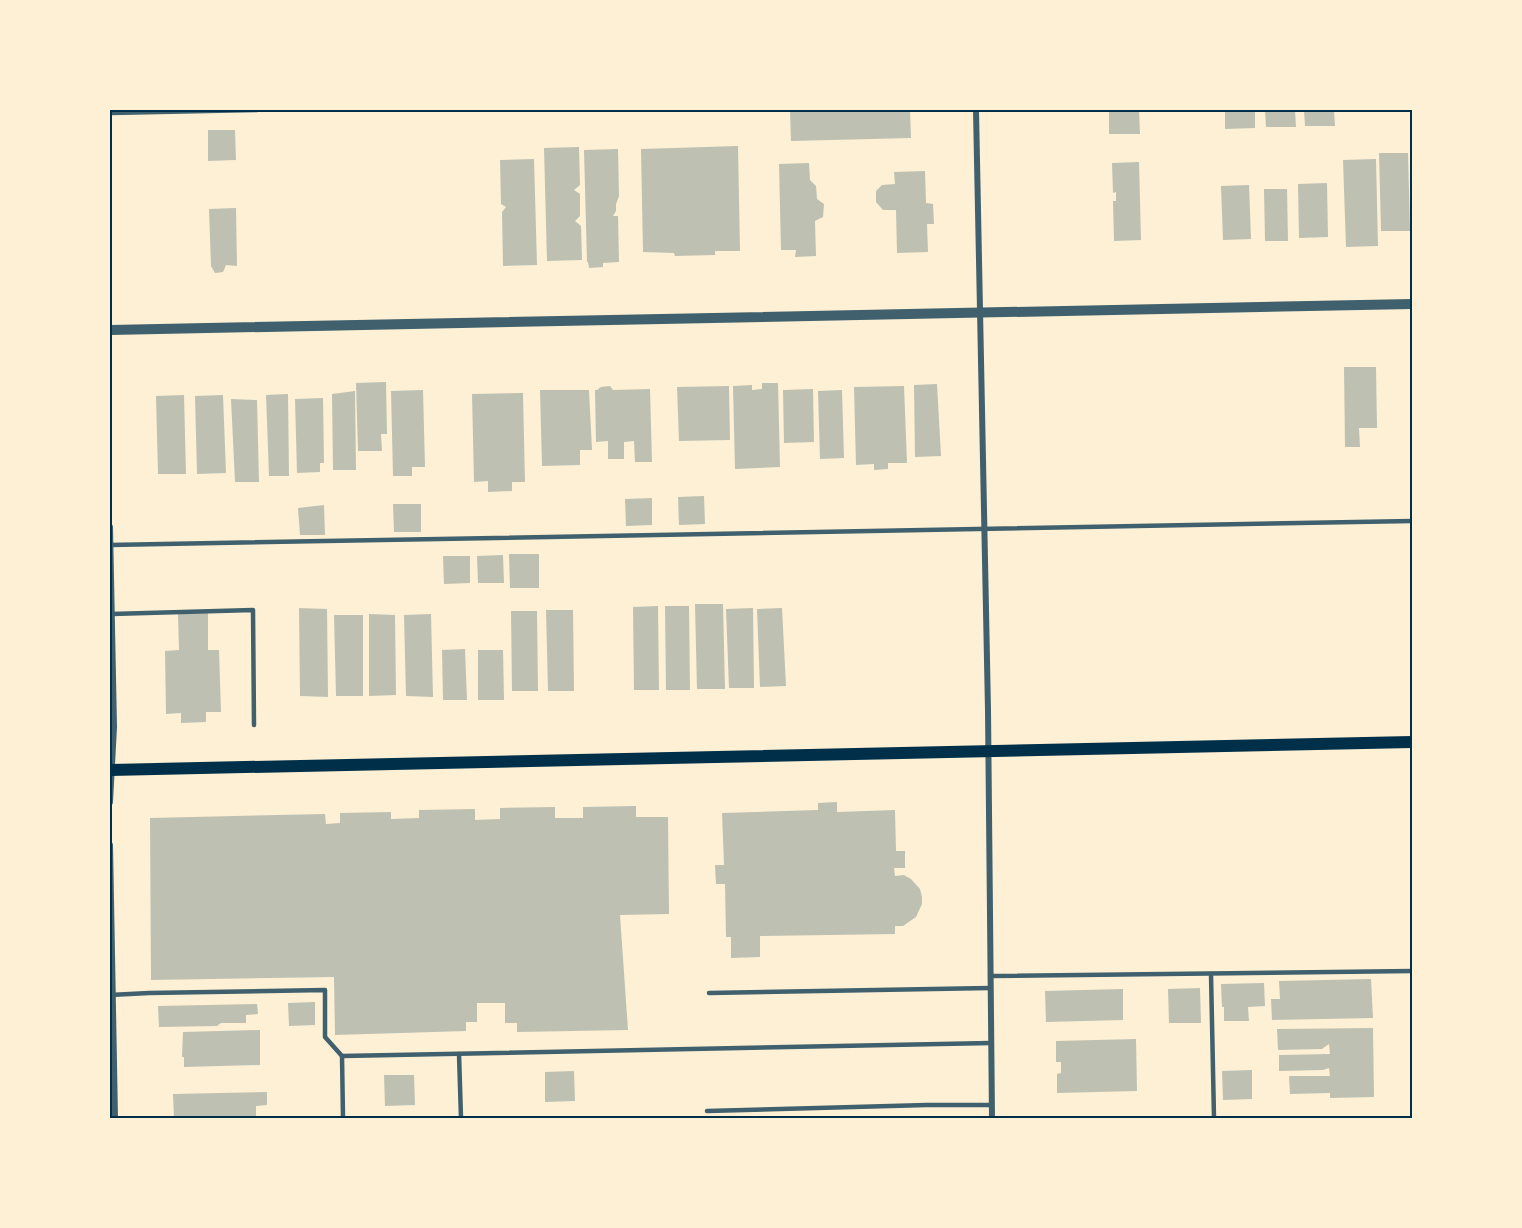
<svg xmlns="http://www.w3.org/2000/svg" width="1522" height="1228" font-family="Inter,sans-serif">
<style>
.building{fill:#bec0b2}
.lines{fill:none;stroke-linecap:round;stroke-linejoin:round}
.service{stroke:#3f606c;stroke-width:4.5}
.minor{stroke:#3f606c;stroke-width:6}
.tertiary{stroke:#3f606c;stroke-width:10}
.secondary{stroke:#003049;stroke-width:12}
.neatline{fill:none;stroke:#003049;stroke-width:2}
</style>
<rect width="100%" height="100%" fill="#fdf0d5"/>
<g class="building">
<path d="M790 110H910L911 138 791 141Z"/>
<path d="M1109 110H1139L1140 134H1109Z"/>
<path d="M1225 110H1255V128L1225 129Z"/>
<path d="M1265 110H1295L1296 127H1266Z"/>
<path d="M1304 110H1334L1335 126H1305Z"/>
<path d="M208 130H235L236 160 208 161Z"/>
<path d="M738 146 740 251H715V255L675 256 674 253 643 252 641 149Z"/>
<path d="M579 147 580 185 574 190 580 194V216L575 221 581 226 582 260 547 261 544 148Z"/>
<path d="M618 149 619 196 616 204V211L613 216H618L619 262 603 263V267L589 268 588 262H587L584 150Z"/>
<path d="M1379 153H1408L1410 231H1381Z"/>
<path d="M534 159 537 265 503 266 502 212 506 207 501 204 500 160Z"/>
<path d="M1376 159 1378 246 1346 247 1343 160Z"/>
<path d="M1139 162 1141 240 1114 241 1113 201H1116V192L1113 193 1112 163Z"/>
<path d="M809 163 810 180 816 186 817 199 824 204 823 217 815 221 816 256 795 257 796 250H781L779 164Z"/>
<path d="M925 171 926 203 933 204 934 224H927L928 252 897 253 896 210H883L876 202V191L882 185 895 184 894 172Z"/>
<path d="M1327 183 1328 237 1299 238 1298 184Z"/>
<path d="M1249 185 1251 239 1223 240 1221 186Z"/>
<path d="M1264 189H1287L1288 241H1265Z"/>
<path d="M236 208 237 266 226 265 223 272 215 273 211 266 209 209Z"/>
<path d="M1344 367H1376L1377 428H1359L1360 447H1345Z"/>
<path d="M386 382 387 434H381L382 451H358L356 383Z"/>
<path d="M762 383H778L780 467 735 469 733 386 752 385V390L762 389Z"/>
<path d="M937 384 941 456 915 457 914 385Z"/>
<path d="M610 386 613 390 650 389 652 462H635L634 441 624 442V459H608V441L596 442 595 390H597L601 387Z"/>
<path d="M729 386 730 440 679 441 677 387Z"/>
<path d="M904 386 907 463H888V469L874 470V464L856 465 854 387Z"/>
<path d="M813 389 814 442 784 443 783 390Z"/>
<path d="M423 390 425 467H412V476H393L391 391Z"/>
<path d="M540 390H589L592 450H580V465L542 466Z"/>
<path d="M842 390 844 458 820 459 818 391Z"/>
<path d="M355 391 356 470H333L332 394Z"/>
<path d="M523 393 525 482H512V491L488 492V481L474 482 472 394Z"/>
<path d="M288 394 289 476H269L266 395Z"/>
<path d="M184 395 186 474H158L156 396Z"/>
<path d="M223 395 226 473 197 474 195 396Z"/>
<path d="M323 398 324 463H320V472L297 473 295 399Z"/>
<path d="M231 399 257 400 259 482H235Z"/>
<path d="M704 496 705 524 679 525 678 497Z"/>
<path d="M652 498V525L626 526 625 499Z"/>
<path d="M393 504H421V532H394Z"/>
<path d="M324 505 325 535H300L298 508Z"/>
<path d="M509 554H539V588H510Z"/>
<path d="M503 555 504 583H478L477 556Z"/>
<path d="M443 556H470V583L444 584Z"/>
<path d="M695 604H723L725 689H697Z"/>
<path d="M658 606 659 690H634L633 607Z"/>
<path d="M665 606H689L690 690H666Z"/>
<path d="M299 608 327 609 328 697 300 696Z"/>
<path d="M753 608 754 688H729L726 609Z"/>
<path d="M782 608 786 686 760 687 757 609Z"/>
<path d="M546 610H573L574 691H548Z"/>
<path d="M511 611H537L538 691H512Z"/>
<path d="M208 613V650H219L221 712H206V722L181 723V713L166 714 165 651 179 650 178 614Z"/>
<path d="M369 614 395 615 396 695 369 696Z"/>
<path d="M431 614 433 697 406 696 404 615Z"/>
<path d="M334 615H363V696H336Z"/>
<path d="M465 649 467 700H443L442 650Z"/>
<path d="M478 650H503L504 700H478Z"/>
<path d="M837 802V812L895 810 896 851H905V868H894L895 876 904 875 911 879 920 889 922 897V904L916 917 903 926H895V934L760 936V957L731 958V937H726L725 884H716L715 865H724L722 813 818 810V803Z"/>
<path d="M636 806V817H668L669 914 620 915 628 1030 517 1032V1023H505V1003H477V1022H466V1031L335 1035 334 977 151 980 150 818 325 814 326 824 340 823V813L391 812V819L419 818V810L475 809V820L500 819V808L555 807V818H583V807Z"/>
<path d="M1371 979 1373 1018 1272 1020 1271 999H1280L1279 981Z"/>
<path d="M1264 983 1265 1006 1248 1007 1249 1021H1224V1007H1222L1221 984Z"/>
<path d="M1200 988 1201 1023H1169L1168 989Z"/>
<path d="M1123 989V1020L1046 1022 1045 991Z"/>
<path d="M315 1002V1025L289 1026 288 1003Z"/>
<path d="M257 1004 258 1014 246 1015V1023H221L217 1026 159 1027 158 1006Z"/>
<path d="M1373 1028 1374 1097 1330 1098V1093L1290 1094 1289 1076H1330L1329 1068 1323 1070 1279 1071V1055L1330 1054 1329 1044 1322 1049 1278 1050 1277 1029Z"/>
<path d="M260 1030V1065L184 1067V1057H182L183 1032Z"/>
<path d="M1136 1039 1137 1091 1057 1093V1074L1061 1073V1062H1056V1041Z"/>
<path d="M1252 1070V1099L1223 1100 1222 1071Z"/>
<path d="M574 1071 575 1101 545 1102V1072Z"/>
<path d="M384 1075H414L415 1105 385 1106Z"/>
<path d="M267 1092V1105L256 1106V1118H174L173 1094Z"/>
</g>
<g class="lines">
<g class="service">
<path d="M110 113 257 110"/>
<path d="M110 545 1412 521"/>
<path d="M111 614 253 610 254 725"/>
<path d="M1211 974 1214 1118"/>
<path d="M990 976 1412 971"/>
<path d="M709 993 990 988"/>
<path d="M110 995 149 993 325 990V1037L342 1056 343 1118"/>
<path d="M459 1054 461 1118"/>
<path d="M342 1056 991 1043"/>
<path d="M707 1111 927 1105H992"/>
</g>
<g class="minor">
<path d="M976 110 988 710 992 1118"/>
<path d="M110 527 114 727 110 802"/>
<path d="M110 845 115 1118"/>
</g>
<path class="tertiary" d="M110 330 1412 304"/>
<path class="secondary" d="M110 770 1412 742"/>
</g>
<rect width="1522" height="1228" fill="none" stroke="#fdf0d5" stroke-width="222"/>
<rect x="111" y="111" width="1300" height="1006" class="neatline"/>
</svg>
